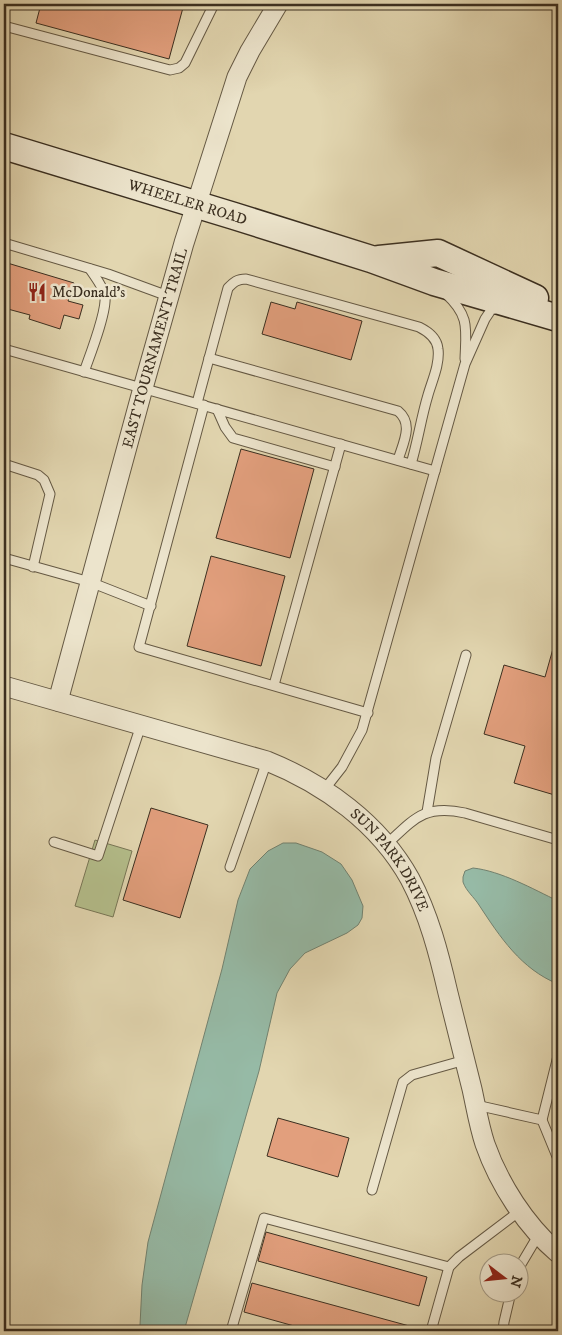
<svg xmlns="http://www.w3.org/2000/svg" width="562" height="1335" font-family="'IM FELL DW Pica',serif">
<style>
.green{fill:#b4be8b;stroke:#787656}
.water{fill:#96baa6;stroke:#728270}
.building{fill:#e29f7d;stroke:#3b2f20}
.lines{fill:none;stroke-linecap:round;stroke-linejoin:round}
.lane-casing{stroke:#655944;stroke-width:11}
.street-casing{stroke:#655944;stroke-width:21}
.secondary-casing{stroke:#3b2f20;stroke-width:29}
.lane{stroke:#ece4cc;stroke-width:9}
.street{stroke:#ece4cc;stroke-width:19}
.secondary{stroke:#ece4cc;stroke-width:26}
.labels{text-anchor:middle;stroke-width:5;stroke-linejoin:round;paint-order:stroke}
.street-label{font-size:15px;fill:#3b2f20;stroke:#ece4cc}
.poi-label{font-size:15px;fill:#3b2f20;stroke:#ece4cc;text-anchor:start}
</style>
<rect width="100%" height="100%" fill="#e2d6b0"/>
<filter id="stains"><feTurbulence type="fractalNoise" baseFrequency=".004" numOctaves="4"/><feColorMatrix values="0 0 0 0 .2 0 0 0 0 .09 0 0 0 0 .02 0 0 0 .5 -.17"/></filter>
<radialGradient id="worn" r=".72"><stop offset=".6" stop-color="#630" stop-opacity="0"/><stop offset="1" stop-color="#630" stop-opacity=".3"/></radialGradient>
<path class="green" d="M95 840 132 851 113 917 75 906Z"/>
<g class="water">
<path d="M283 843H296L322 852 341 864 352 880 363 906 362 918 358 925 347 933 305 953 290 969 277 993 259 1071 184 1331H141L140 1325 142 1285 148 1242 222 969 238 900 250 869 268 851Z"/>
<path d="M473 868C501 871 533 889 558 901V984C521 969 500 937 479 905 474 897 466 891 463 882V877L465 871Z"/>
</g>
<g class="building">
<path d="M41 4H184L169 59 36 23Z"/>
<path d="M4 262 74 283 68 301 83 305 79 319 64 315 60 329 29 319 30 315 4 308Z"/>
<path d="M271 302 295 309 297 302 362 321 351 360 262 334Z"/>
<path d="M241 449 314 469 290 558 216 538Z"/>
<path d="M211 556 285 576 261 666 187 646Z"/>
<path d="M558 631V796L514 783 525 746 484 734 504 665 545 677Z"/>
<path d="M151 808 208 825 180 918 123 900Z"/>
<path d="M278 1118 349 1138 338 1177 267 1156Z"/>
<path d="M266 1232 427 1277 419 1306 258 1261Z"/>
<path d="M252 1283 413 1327 412 1331H312L244 1312Z"/>
</g>
<g class="lines">
<g class="lane-casing">
<g id="lane">
<path d="M4 26 170 70 179 68 185 63 214 4"/>
<path d="M4 243 108 274 168 296"/>
<path d="M446 294C470 316 466 329 465 359"/>
<path d="M4 349 435 471"/>
<path d="M209 358 398 411C414 424 403 443 398 460"/>
<path d="M84 372C90 355 107 312 105 296 103 286 95 277 90 269"/>
<path d="M197 403 228 288C234 282 237 279 246 279L419 327C429 332 437 338 438 349 440 364 432 381 428 395 421 418 418 441 411 464"/>
<path d="M204 405 139 647 368 713"/>
<path d="M217 409 225 427 233 438 335 467"/>
<path d="M4 464 38 475 44 480 50 494 33 567"/>
<path d="M4 558 90 582 151 606"/>
<path d="M274 685 341 444"/>
<path d="M324 790 342 767 362 730 465 364 485 319 491 310 499 308"/>
<path d="M427 812 436 758 466 655"/>
<path d="M54 842 98 856 141 725"/>
<path d="M386 845C414 819 424 804 465 813L558 840"/>
<path d="M230 867 267 761"/>
<path d="M476 1105 542 1120 558 1159"/>
<path d="M542 1120 558 1056"/>
<path d="M372 1190 403 1082 412 1075 465 1060"/>
<path d="M520 1266 539 1234"/>
<path d="M231 1331 264 1218 449 1267"/>
<path d="M431 1331 449 1267 459 1257 521 1210"/>
<path d="M503 1331 504 1322 511 1292"/>
</g>
</g>
<g class="street-casing">
<g id="street">
<path id="s1" d="M4 686 267 761C324 784 379 823 410 879 429 915 439 954 448 993 456 1025 464 1057 472 1089 476 1107 479 1126 485 1144 499 1184 526 1226 558 1253"/>
<path id="s2" d="M58 701 143 388 184 243 237 77 250 51 278 4"/>
</g>
</g>
<g class="secondary-casing">
<g id="secondary">
<path id="s3" d="M4 146 234 216 371 259 434 282 558 318"/>
<path d="M379 259 438 253 535 298"/>
</g>
</g>
<use href="#lane" class="lane"/>
<use href="#street" class="street"/>
<use href="#secondary" class="secondary"/>
</g>
<defs>
<g id="restaurant-bare" transform="scale(1.5)"><path d="M-5-6h1v4h1v-4h1v4h1v-4h1v5L-1.5 .5V6h-2V.5L-5-1ZM5-6V6H3V1.5H1.5Q1.5-4 5-6Z" fill="#8f2418" stroke="#ece4cc" stroke-width="2.5" paint-order="stroke"/></g>
</defs>
<g fill-rule="evenodd">
<use href="#restaurant-bare" x="37" y="292"/>
</g>
<g class="labels">
<g class="street-label">
<text dy="5" stroke="none"><textPath href="#s3" startOffset="192">WHEELER ROAD</textPath></text>
<text dy="5" stroke="none"><textPath href="#s2" startOffset="366">EAST TOURNAMENT TRAIL</textPath></text>
<text dy="5" stroke="none"><textPath href="#s1" startOffset="435">SUN PARK DRIVE</textPath></text>
</g>
<g class="poi-label">
<text x="52" y="297">McDonald's</text>
</g>
</g>
<rect width="562" height="1335" fill="none" stroke="#e2d6b0" stroke-width="20"/>
<rect x="5" y="5" width="552" height="1325" fill="none" stroke="#3b2f20" stroke-width="2.5"/>
<rect x="10" y="10" width="542" height="1315" fill="none" stroke="#3b2f20"/>
<g transform="translate(504 1278) rotate(106)"><circle r="24" fill="#ece4cc" stroke="#a59c87"/>
<path d="M0-4L9 19L0 12L-9 19Z" fill="#8f2418"/>
<text y="-8" font-size="14" font-weight="bold" text-anchor="middle" fill="#3b2f20">N</text>
</g>
<rect width="100%" height="100%" filter="url(#stains)"/>
<rect width="100%" height="100%" fill="url(#worn)"/>
</svg>
